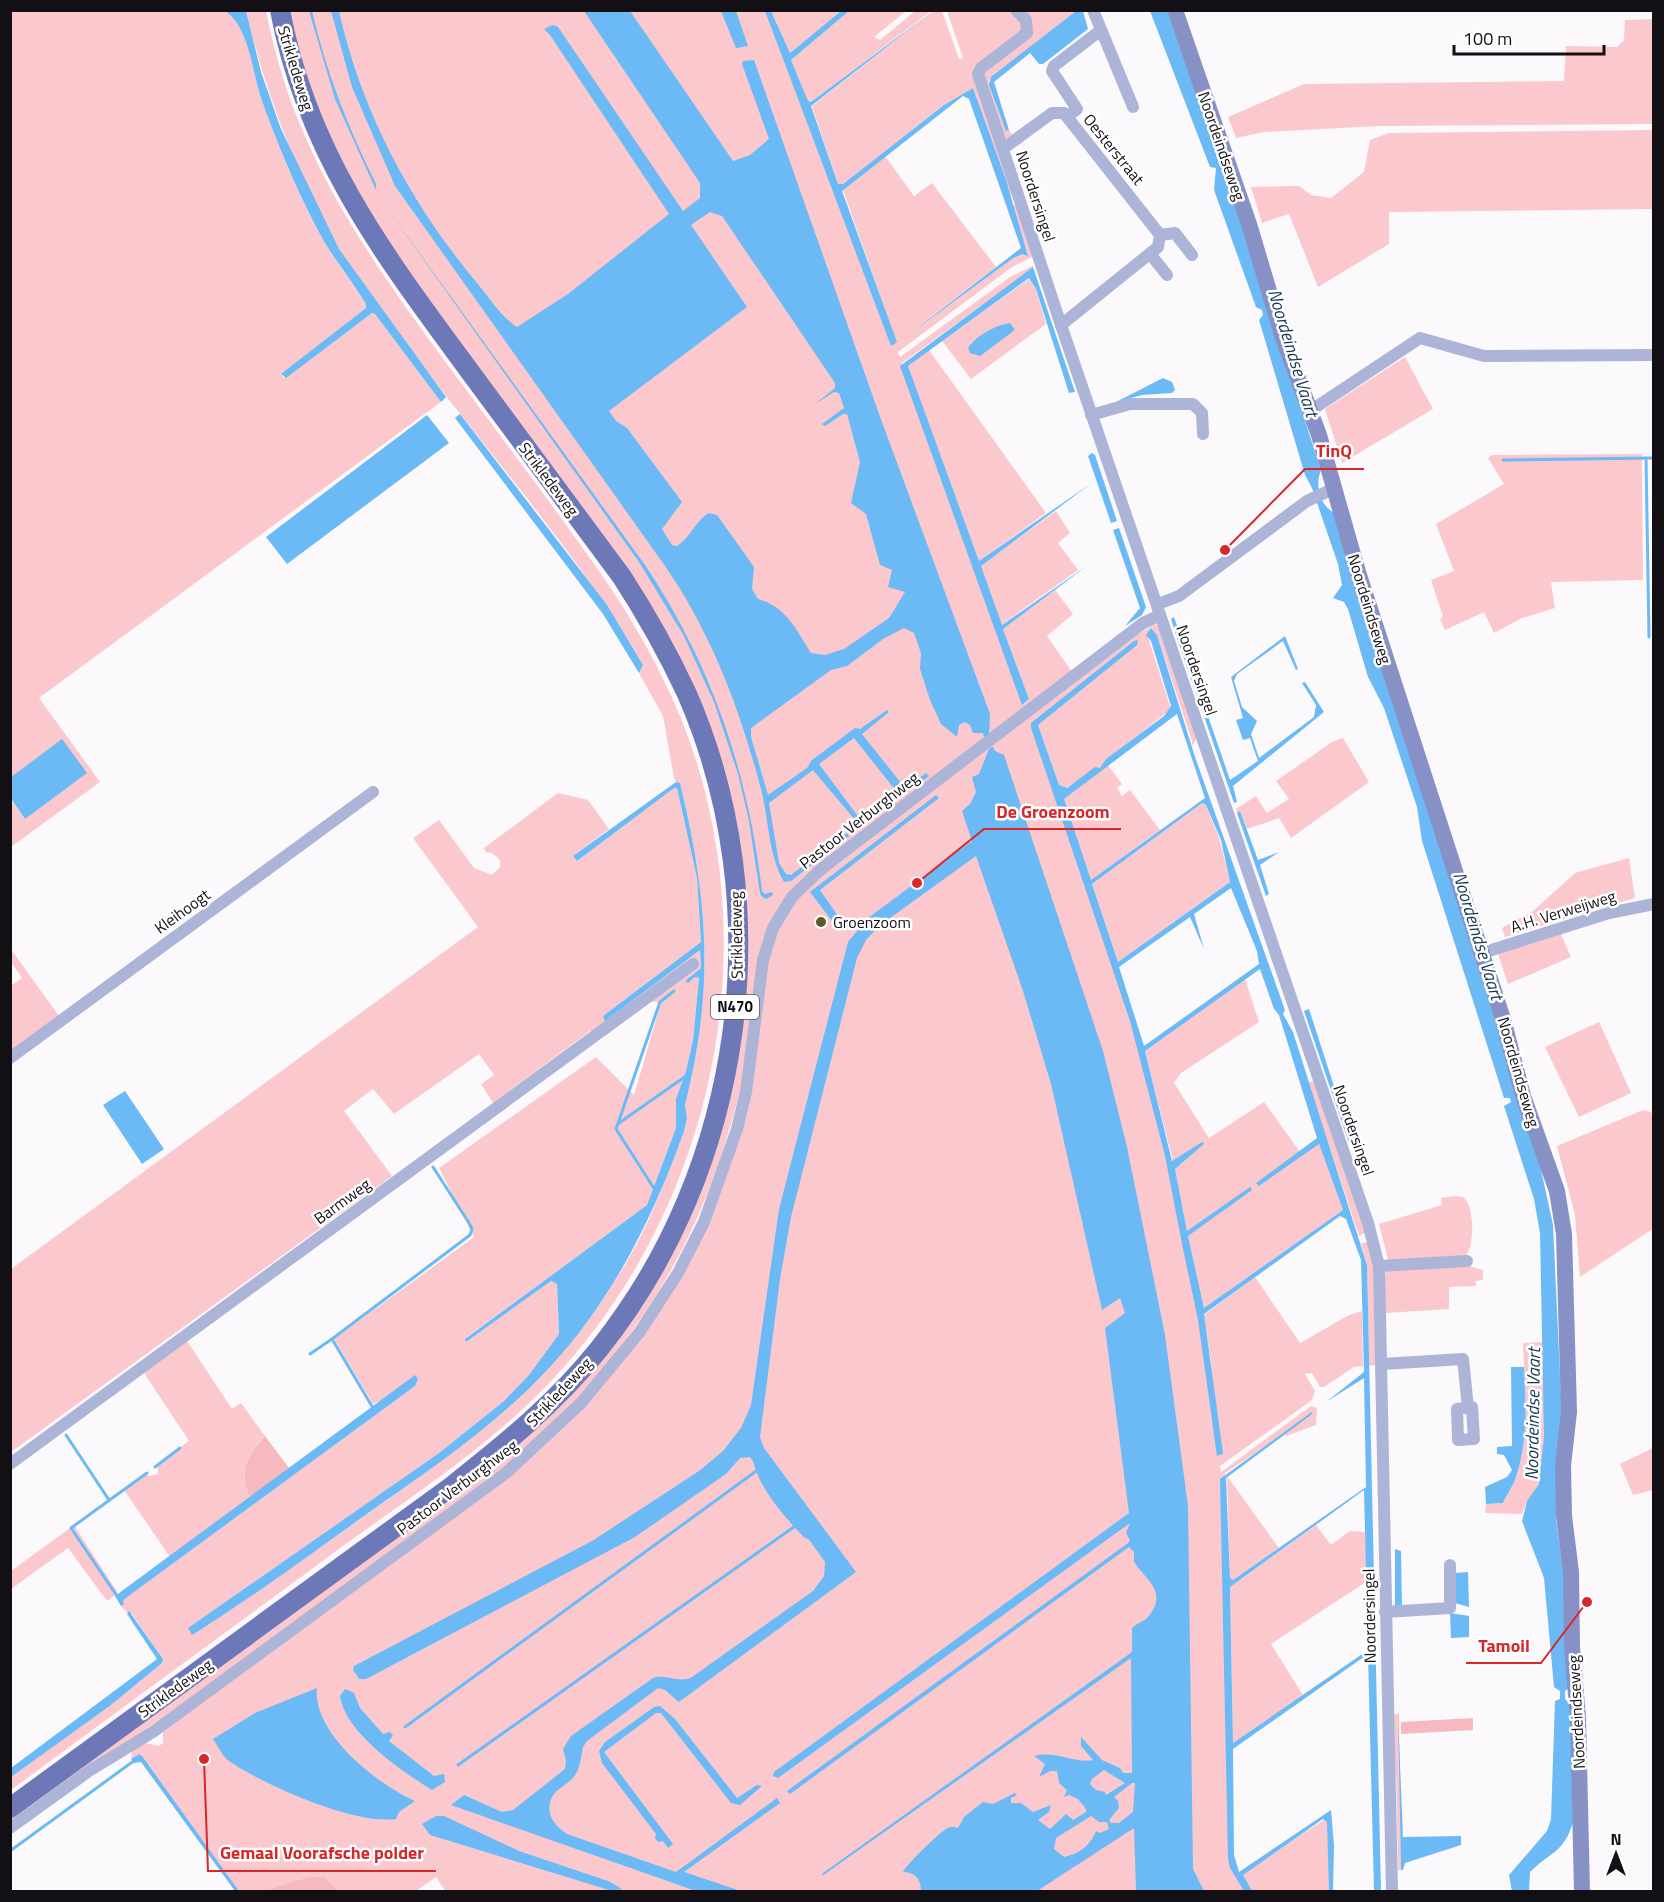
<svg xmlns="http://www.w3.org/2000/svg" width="1664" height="1902" font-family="'Titillium Web',sans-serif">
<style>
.green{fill:#fbc9cd}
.forest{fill:#f6b9bf}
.water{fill:#6bbaf6;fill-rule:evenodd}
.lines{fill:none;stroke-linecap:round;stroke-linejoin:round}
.stream{stroke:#6bbaf6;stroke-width:3}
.canal{stroke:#6bbaf6;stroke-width:10}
.street{stroke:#acb4d8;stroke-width:12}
.secondary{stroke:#8791c6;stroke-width:16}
.primary{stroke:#6d78b8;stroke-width:20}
.poi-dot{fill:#595a27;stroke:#fff;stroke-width:2}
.labels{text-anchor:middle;stroke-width:5;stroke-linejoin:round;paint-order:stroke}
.shield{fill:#fff;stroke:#59575b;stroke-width:1.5}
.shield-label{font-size:15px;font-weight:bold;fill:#120f15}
.street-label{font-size:16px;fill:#120f15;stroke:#fff}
.poi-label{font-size:16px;fill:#120f15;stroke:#fff;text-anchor:start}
.water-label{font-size:18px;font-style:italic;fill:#163850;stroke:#fff}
.leader{fill:none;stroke:#d62828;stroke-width:2}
.callout-dot{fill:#d62828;stroke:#fff;stroke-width:2}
.callout-label{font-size:18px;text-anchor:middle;font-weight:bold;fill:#d62828;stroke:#fff;stroke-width:5;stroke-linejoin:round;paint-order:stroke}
</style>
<rect width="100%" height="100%" fill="#fbf9fc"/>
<g class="green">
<path d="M11 11H225C250 28 252 73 262 101 279 149 303 207 330 251 341 269 355 286 366 304V308L281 375 284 378 372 313 375 314 441 402 39 698 100 782 11 847 10 799 25 819 62 740 11 777Z"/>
<path d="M246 11H266C293 151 364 251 447 364 496 430 545 495 592 561 627 610 657 661 680 716 771 939 716 1206 552 1380 491 1445 415 1494 343 1546 232 1628 121 1709 11 1790L10 1777 111 1705 162 1663 163 1659 132 1614 127 1613 121 1606 124 1604 122 1600 415 1386 373 1404 334 1339 474 1237 439 1168 596 1057 634 1095 661 1003 649 1001 594 1035 590 1031 493 1103 481 1084 494 1075 479 1054 394 1114 373 1089 344 1111 392 1176 11 1452V1269L478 927 413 838 439 820 474 868 492 875 500 867V860L492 853 486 852 484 848 558 793 588 800 609 829 573 856 577 861 674 787 677 788 697 878 701 942 603 1016 700 950 701 968 685 981 688 983 695 977 699 978 693 1040 686 1071 676 1099V1128L647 1205 467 1337 466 1342 551 1281 557 1284 559 1334 529 1375 504 1401 439 1453 188 1628 192 1634C250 1598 305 1558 360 1519 467 1444 565 1373 630 1256 655 1213 670 1166 687 1119L685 1105C715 987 708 899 680 783L676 782 674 778 663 716 639 673 643 665C581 559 499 465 425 369 397 332 362 291 340 251 297 175 266 95 246 11Z"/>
<path d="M283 11H767L894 343 896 341 843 190 885 156 914 196 932 183 996 267 908 334 1012 259 1022 254 1028 255 1012 204 1019 207 1034 253 1032 257 1012 267 898 352 900 357 1010 277 1034 265 1029 271 902 363 1024 704 1029 699 1003 629 1055 590 1073 614 1047 636 1072 672 1155 624 1159 627 1198 736 1192 746V741L1157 635 1151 628 1147 634 1171 709 1106 760 1104 765 1064 789 1059 785 1038 725 1137 641 1031 724 1127 998 1173 1177 1213 1374 1204 1315 1255 1277 1300 1343 1349 1315 1362 1311 1363 1366 1354 1367 1324 1387H1320L1312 1373 1305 1374 1315 1391 1312 1400 1220 1466 1221 1472 1311 1406 1317 1408 1316 1425 1286 1436 1285 1434 1313 1414 1225 1473 1229 1854 1238 1875 1329 1817V1891L446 1892 436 1877 416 1891H239L141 1759 142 1756 137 1755 131 1759 132 1751 146 1743 159 1746 163 1743V1732L525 1462 581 1409 616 1369 714 1204 744 1074C718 1185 679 1276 606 1365 595 1379 584 1394 572 1407 500 1478 415 1534 334 1594 227 1672 120 1749 11 1823L10 1811 543 1414 690 1201 741 958 700 720 564 493 338 169Z"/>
<path d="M771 11H841L790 53Z"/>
<path d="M849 11H906L874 37 880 40 915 11H931L812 102H808L791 60Z"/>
<path d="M933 11H942L959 59 963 58 947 11H1076L989 80 1007 131 1009 130 1013 136 1005 139 1014 191 1010 196 973 88 944 105 843 184H838L812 106Z"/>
<path d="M1653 19V124L1378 126 1263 132 1236 138 1228 117 1304 84 1564 81 1566 46 1617 47 1624 40 1625 20Z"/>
<path d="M1653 130V209L1389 212V244L1318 287 1289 214 1262 223 1251 187 1299 186 1311 195 1331 198 1364 172 1370 140 1389 133Z"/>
<path d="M1029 279 1036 289 1046 324 971 379 942 341Z"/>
<path d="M929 350 1046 513 979 561 907 366Z"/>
<path d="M1405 357 1433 409 1342 463 1325 409Z"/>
<path d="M1642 454 1643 580 1551 582 1555 608 1522 618 1494 633 1484 612 1445 630 1440 619 1443 616 1431 580 1454 571 1436 524 1504 484 1488 458 1492 455Z"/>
<path d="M1056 511 1070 533 1058 543 1078 570 1001 625 980 566Z"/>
<path d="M1343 738 1369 782 1291 838 1279 818 1247 829 1240 811 1237 813 1236 809 1256 796 1267 813 1289 799 1276 781 1332 742Z"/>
<path d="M1108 765 1122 784 1117 788 1122 796 1130 790 1160 830 1091 880 1063 799Z"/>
<path d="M1202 803 1206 805 1220 841 1230 882 1118 962 1092 884Z"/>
<path d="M1629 858 1635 898 1505 937 1502 928 1533 911 1575 873Z"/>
<path d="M1560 932 1571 957 1508 984 1498 954Z"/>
<path d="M10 948 59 1016 11 1051V986L22 978 11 962Z"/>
<path d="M1245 979 1259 1022 1181 1073 1174 1083 1209 1138 1264 1102 1300 1152 1257 1183 1319 1144 1343 1210 1204 1308 1188 1236 1213 1214 1187 1231 1175 1169 1204 1144 1173 1161 1145 1051Z"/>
<path d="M1599 1022 1631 1093 1579 1117 1545 1047Z"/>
<path d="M1315 1081 1367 1232 1359 1236 1308 1082Z"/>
<path d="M1643 1110 1651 1112 1653 1118V1232L1651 1230 1580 1277 1575 1215 1557 1146Z"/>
<path d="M1456 1196 1463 1197C1475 1206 1475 1247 1465 1257L1388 1260 1379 1224 1442 1205 1441 1198Z"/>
<path d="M1370 1242 1374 1259 1376 1365 1369 1366 1367 1266 1361 1243Z"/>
<path d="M1463 1264 1483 1270V1280L1476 1281V1286L1449 1287V1309L1386 1313 1383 1291 1386 1270Z"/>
<path d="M187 1341 232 1409 241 1403 265 1436C246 1458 238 1471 250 1498L170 1557 124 1490 146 1472 148 1476 158 1474V1463L189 1441 144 1373Z"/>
<path d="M1544 1342V1436L1541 1473 1538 1487 1527 1501 1522 1514 1485 1513 1486 1504 1503 1503 1517 1476 1523 1447 1526 1406 1523 1343Z"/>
<path d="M1653 1448V1490L1633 1495 1620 1464Z"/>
<path d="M1227 1476 1279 1548 1233 1580 1230 1578Z"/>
<path d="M74 1525 118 1593 107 1601 68 1548 11 1589V1571Z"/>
<path d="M1316 1525 1331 1545 1350 1531 1366 1532V1582L1271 1644 1303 1695 1233 1743 1230 1587Z"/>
<path d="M1399 1713 1401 1870H1398L1396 1776 1391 1770 1395 1762 1393 1715Z"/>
</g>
<g class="forest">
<path d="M265 1436 289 1468 250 1498C238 1471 246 1458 265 1436Z"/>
<path d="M1473 1718V1730L1401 1734V1722Z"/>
<path d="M309 1877H324L338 1891H264Z"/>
</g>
<g class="water">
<path d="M225 11H246L261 72 281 129 339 249 446 397 441 402 375 314 372 313 286 378 281 374 366 308V304C355 286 342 269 330 251 305 211 278 146 262 101 252 73 250 28 225 11Z"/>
<path d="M309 11H312C326 72 348 127 376 184V190L335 99Z"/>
<path d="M331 11H339C361 111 411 204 477 283 489 297 501 317 517 327L568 294 669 214 550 35 544 29 553 25 558 27 683 211 700 198V183L584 11H630L733 161 750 155 769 139 742 64 743 61 754 60 879 414 990 714 989 735 984 737 983 733H973L970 725 965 722 959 725 957 737 941 724 930 700 920 669 921 653 914 633 904 628 883 639 847 666 831 670 751 728V737L768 795 807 768 812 760 855 728 860 729 887 710 889 712 862 734 905 788 926 773 929 776 892 804 890 801 897 796 896 791 854 738 819 764 860 819 865 821 884 806 885 808 861 827 813 770 769 803 779 863 786 874 791 875 847 833 849 836 791 881 784 882C768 854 769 820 761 789 740 710 712 634 665 566L395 186 352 87ZM710 212 722 216 835 383V388L815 404 834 392 839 393 844 408 822 424 825 426 843 414H847L860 462 851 503 866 514 880 565 892 570 888 587 905 592 889 618 844 649 825 655 811 653C797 631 787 607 758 599L752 589 754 567 717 515 709 513C695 521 691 537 677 546L672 545 662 529 682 502 627 428 616 421 609 411 747 307 691 225Z"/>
<path d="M721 11H736L748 46 736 48Z"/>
<path d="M765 11H771L790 53 841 11H849L791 60 808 101 811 102 933 11 811 106 838 184H843L944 105 973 88 1006 180 1028 256 1022 254 1012 259 908 335 1021 248 969 99 963 96 842 191 897 342 891 346Z"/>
<path d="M1076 11H1083L1088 29 1043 64H1039L1030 53 994 82 1009 130 1006 131 989 85 991 77Z"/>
<path d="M1150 11H1167L1224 172 1321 470C1315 484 1319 504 1333 512L1500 1035 1516 1100 1538 1156 1553 1225 1562 1417 1556 1519 1563 1569 1569 1688 1565 1691V1699L1571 1704 1573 1822C1564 1853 1550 1852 1530 1872L1529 1891H1512L1509 1875 1547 1831 1551 1819 1555 1701 1560 1699V1691L1554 1687 1544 1578 1522 1521 1527 1501 1539 1484 1544 1436 1540 1233 1534 1199 1504 1106 1511 1102 1510 1098H1504L1422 841 1417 807 1384 708 1368 677 1348 609 1344 602 1333 598 1342 585 1338 564 1312 488 1305 475 1259 320 1263 315 1262 310 1256 307 1214 190 1216 168 1210 167Z"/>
<path d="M381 200 645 565C712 665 748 772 762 891L765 894 772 892 773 895 766 899 761 896 759 887 749 821 738 774 714 702 684 636 639 562Z"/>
<path d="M1033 267 1075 392 1069 393 1068 390 1036 289 1029 278 908 366 979 561 1093 482 981 566 1002 625 1088 565 1003 629 1029 699 1022 705 900 366Z"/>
<path d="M1010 323 1015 330 980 356 970 353 968 348C976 336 995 325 1010 323Z"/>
<path d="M1163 378 1172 382 1175 390 1172 393 1142 395 1116 402Z"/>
<path d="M460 414 607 605 643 665 639 673 603 614 455 418Z"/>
<path d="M427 415 449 443 287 564 266 537Z"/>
<path d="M1092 453 1095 455 1117 521 1111 523 1088 456Z"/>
<path d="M1119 528 1146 607 1142 615 1125 626 1140 608 1113 530Z"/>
<path d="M1174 617 1230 780 1258 761 1250 738 1243 740 1236 720 1243 718 1231 677 1285 636 1298 669 1296 670 1283 641 1237 674 1234 681 1242 707 1257 721 1251 734 1259 758 1314 717 1316 705 1302 683 1305 682 1324 712 1233 786 1237 802 1234 803 1178 641 1171 619Z"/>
<path d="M1151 628 1157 635 1195 757 1285 1010 1283 1014 1293 1032 1367 1265 1381 1891H1374L1368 1654 1233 1749 1234 1855 1239 1872 1331 1810 1334 1845 1333 1891H1329L1327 1822 1323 1819 1243 1875 1252 1891H1244L1230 1868 1228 1859 1220 1479 1313 1411 1311 1415 1226 1478 1230 1578 1233 1580 1366 1487 1364 1378 1326 1402 1364 1372 1361 1260 1346 1219 1340 1216 1204 1314 1222 1446 1223 1454 1217 1456 1198 1320 1183 1249 1165 1156 1130 1021 1031 728V723L1134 641 1138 640 1137 645 1038 725 1059 785 1067 788 1095 767 1100 768 1106 759 1164 716 1171 706 1151 641 1146 635ZM1177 714 1205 798 1091 880 1064 799ZM1202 803 1206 805 1221 840 1230 882 1118 962 1092 884ZM1231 888 1257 951 1259 964 1144 1046 1119 967 1190 917 1204 949 1194 914ZM1260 969 1274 1009 1279 1015 1317 1138 1256 1183 1259 1186 1319 1144 1343 1210 1204 1308 1188 1236 1252 1190 1250 1187 1187 1231 1175 1169 1204 1144 1202 1142 1172 1161 1145 1051ZM1364 1490 1368 1650 1233 1743 1230 1587Z"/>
<path d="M62 739 87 773 25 819 11 799V777Z"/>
<path d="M993 747 995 751 1004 755 1103 1051 1127 1147 1165 1335 1188 1506 1193 1869 1204 1891H1136L1134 1828 1037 1891H921C921 1878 914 1872 903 1872 906 1865 940 1832 946 1829 950 1826 956 1827 958 1828L964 1817 983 1802 993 1804 1015 1793 1017 1795 1011 1798V1803H1021L1033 1812 1051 1805 1049 1812 1038 1820 1050 1829 1066 1814 1073 1820 1086 1812V1809L1078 1799 1069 1795 1064 1797 1067 1790 1059 1783 1057 1771H1050L1039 1777 1045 1764 1034 1756C1056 1750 1075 1764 1093 1760L1081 1746V1737L1102 1760 1120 1768 1123 1773H1132L1131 1658 822 1876 823 1873 1132 1652V1628C1137 1623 1143 1622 1148 1617 1169 1592 1146 1580 1134 1562V1552L1129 1547 790 1794 787 1791 1128 1543 1130 1540 1126 1533 1130 1523 778 1778 773 1776 774 1772 1129 1513 1105 1328 1125 1313 1120 1298 1102 1310 1051 1084 1023 991 976 856 879 926 866 940 857 958 791 1217 780 1279 760 1437 764 1448 856 1572 679 1702 665 1690 658 1688 587 1741 583 1747C581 1758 580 1770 573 1778 567 1784 559 1788 554 1794 543 1810 553 1825 567 1834L676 1872 777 1798 780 1803 684 1872 741 1891H696L451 1805 464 1795 502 1812 513 1810 565 1769 566 1760 563 1749 571 1736 653 1678C666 1673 680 1684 692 1677L813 1591 824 1576 825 1562 750 1457 740 1458 726 1474 635 1537 366 1679H359L353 1670 354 1666 592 1541 699 1471 723 1451 741 1428 751 1405 779 1209 848 942 868 918 972 841 962 811 970 804 976 792 972 777 979 774 989 749ZM1104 1770 1125 1783 1106 1795 1105 1792 1096 1790 1090 1784 1092 1779ZM1132 1783H1135L1133 1812 1119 1823H1111L1109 1820 1119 1808 1118 1801 1114 1797ZM1091 1816 1099 1822H1107L1109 1829 1100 1833 1096 1831C1091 1845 1079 1854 1064 1857L1054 1849 1056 1838Z"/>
<path d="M676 782 680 783C708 899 715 987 685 1105L687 1118 684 1131C653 1218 612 1301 548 1369 494 1427 428 1471 364 1516 307 1557 251 1598 192 1635L188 1628 439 1453 504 1401 529 1375 559 1334 557 1284 551 1281 466 1342 465 1339 647 1205 676 1128V1099L686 1071 693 1040 699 978 695 977 688 983 685 981 701 968 700 950 605 1021 603 1016 701 942 697 878 677 788H674L577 861 573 856Z"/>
<path d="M936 795 939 798 820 890 843 923 842 928 838 929 810 892Z"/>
<path d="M1240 811 1258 860 1279 852 1260 865 1269 894 1266 896 1237 813Z"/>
<path d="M1309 1009 1352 1142 1349 1143 1304 1011Z"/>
<path d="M125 1091 164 1149 142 1164 103 1105Z"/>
<path d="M1511 1367H1524C1526 1402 1528 1439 1517 1474 1515 1483 1507 1494 1503 1503L1486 1504 1485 1487 1507 1477 1512 1470 1504 1455 1497 1454V1447L1512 1446Z"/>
<path d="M415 1375 418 1379 415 1386 123 1600 124 1604 121 1606 115 1596Z"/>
<path d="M1395 1549 1401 1551 1402 1609H1395Z"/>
<path d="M1468 1572 1469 1607 1455 1603V1573Z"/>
<path d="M129 1611 163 1659 162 1663 111 1705 11 1777V1768L157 1659 127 1614Z"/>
<path d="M1450 1613 1469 1616V1637L1451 1638Z"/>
<path d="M317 1688C312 1733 377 1784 415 1801L399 1812 396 1819C354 1825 264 1785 229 1761 223 1757 217 1745 213 1739L255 1713Z"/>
<path d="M345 1689 354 1693 360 1708 383 1734 390 1732 393 1735 389 1741 434 1776 444 1774 445 1782 432 1790C403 1772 345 1733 340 1696Z"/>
<path d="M660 1706 675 1719 737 1798 757 1785 762 1786 740 1805 731 1803 661 1713H656L604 1752 673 1844 668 1848 663 1841 658 1842 655 1838 656 1834 602 1763 599 1751 605 1742 654 1707Z"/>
<path d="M1398 1715 1403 1837 1461 1836V1845L1405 1863 1403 1870H1401Z"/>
<path d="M139 1754 142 1756 239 1891H235L141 1762 134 1763 131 1759Z"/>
<path d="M436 1816H444L519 1851 608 1881 622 1889 612 1891 430 1835 422 1824Z"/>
</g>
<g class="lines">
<g class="stream">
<path d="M1646 458 1649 637"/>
<path d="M1503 460 1654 458"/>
<path d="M619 1123 686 1076"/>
<path d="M655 1190 616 1129 660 1002 674 991"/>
<path d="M332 1339 470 1235 472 1229 469 1223 433 1167"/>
<path d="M310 1354 332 1339 373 1408"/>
<path d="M66 1435 109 1500"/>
<path d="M155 1467 180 1448"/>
<path d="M117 1596 71 1528 147 1473"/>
<path d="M405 1727 759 1469"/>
<path d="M458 1765 798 1524"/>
<path d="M10 1851 135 1760"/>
</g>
<path class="canal" d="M757 1455C761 1483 788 1514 808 1534"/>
<g class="street">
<path d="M1016 10 1026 20 1027 33 981 68 978 74 1061 325 1368 1223 1379 1266 1392 1892"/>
<path d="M1093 10 1133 107"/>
<path d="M1067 117 1077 109 1052 71 1054 66 1101 30"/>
<path d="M1004 148 1052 113H1064L1160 235 1158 247 1061 325"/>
<path d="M1160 235 1175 233 1192 255"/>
<path d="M1150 254 1167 275"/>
<path d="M1310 411 1420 338 1484 356 1654 355"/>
<path d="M1091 415 1130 404H1193L1202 413 1203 434"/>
<path d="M1158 604 1179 596 1307 501 1335 488"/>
<path d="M1482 953 1609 913 1654 904"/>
<path d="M10 1058 373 792"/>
<path d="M1379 1266 1467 1261"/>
<path d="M1382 1364 1463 1359 1468 1408"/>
<path d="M1472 1407 1474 1439 1458 1440 1457 1409Z"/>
<path d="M10 1464 693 964"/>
<path d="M1385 1612 1450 1608V1565"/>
<path d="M10 1828 89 1771 153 1732 506 1473 581 1403 639 1333 678 1273 704 1222 737 1129 746 1092 763 960 773 928 792 897 820 870 1143 623 1160 615"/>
</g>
<path class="secondary" d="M1175 10 1249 224 1283 338 1319 435 1358 572 1503 1019 1523 1096 1557 1191 1564 1234 1569 1412 1563 1465 1564 1516 1571 1572 1572 1647 1578 1718 1582 1892"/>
<path class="primary" d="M10 1808 452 1486C505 1444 556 1403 599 1349 744 1168 780 907 687 694 668 653 646 614 622 577 570 507 519 438 468 369 384 255 307 154 280 10"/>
</g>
<circle class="poi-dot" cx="821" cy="922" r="6"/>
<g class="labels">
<rect class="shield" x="711" y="995" width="48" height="24" rx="4.5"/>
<g class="shield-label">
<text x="735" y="1012">N470</text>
</g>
<g class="street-label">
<text transform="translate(296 68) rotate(73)" y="6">Strikledeweg</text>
<text transform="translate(1222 146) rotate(71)" y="6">Noordeindseweg</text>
<text transform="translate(1114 149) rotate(51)" y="6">Oesterstraat</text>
<text transform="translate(1036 196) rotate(72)" y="6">Noordersingel</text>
<text transform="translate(549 479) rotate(53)" y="6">Strikledeweg</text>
<text transform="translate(1370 609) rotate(73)" y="6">Noordeindseweg</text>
<text transform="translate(1197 670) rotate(71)" y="6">Noordersingel</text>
<text transform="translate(859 820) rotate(-38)" y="6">Pastoor Verburghweg</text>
<text transform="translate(182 911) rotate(-36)" y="6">Kleihoogt</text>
<text transform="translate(1563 911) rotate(-17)" y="6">A.H. Verweijweg</text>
<text transform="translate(736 935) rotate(-91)" y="6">Strikledeweg</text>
<text transform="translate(1519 1072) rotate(74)" y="6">Noordeindseweg</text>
<text transform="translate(1354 1130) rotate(71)" y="6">Noordersingel</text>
<text transform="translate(342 1201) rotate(-36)" y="6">Barmweg</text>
<text transform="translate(559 1392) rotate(-47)" y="6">Strikledeweg</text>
<text transform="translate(457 1487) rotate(-37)" y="6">Pastoor Verburghweg</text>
<text transform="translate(1369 1616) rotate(-91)" y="6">Noordersingel</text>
<text transform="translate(175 1688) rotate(-36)" y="6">Strikledeweg</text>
<text transform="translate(1576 1712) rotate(-93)" y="6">Noordeindseweg</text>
</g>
<g class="poi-label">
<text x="833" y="928">Groenzoom</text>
</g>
<g class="water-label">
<text transform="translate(1293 353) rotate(73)" y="6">Noordeindse Vaart</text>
<text transform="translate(1478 936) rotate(73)" y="6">Noordeindse Vaart</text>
<text transform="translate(1533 1414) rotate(-89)" y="6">Noordeindse Vaart</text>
</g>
</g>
<path class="leader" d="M1225 550L1305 469H1364M917 883L984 829H1121M1587 1602L1541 1663H1466M204 1759L208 1871H436"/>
<g class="callout-dot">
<circle cx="1225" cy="550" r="6"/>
<circle cx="917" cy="883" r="6"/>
<circle cx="1587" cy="1602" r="6"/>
<circle cx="204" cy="1759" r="6"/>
</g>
<g class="callout-label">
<text x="1334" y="457">TinQ</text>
<text x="1053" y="818">De Groenzoom</text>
<text x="1504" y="1652">Tamoil</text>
<text x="322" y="1859">Gemaal Voorafsche polder</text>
</g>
<rect width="1664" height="1902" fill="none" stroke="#120f15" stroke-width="24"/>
<g transform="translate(1616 1854)" stroke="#ffffff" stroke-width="4.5" paint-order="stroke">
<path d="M0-4.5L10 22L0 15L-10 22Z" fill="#120f15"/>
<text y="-9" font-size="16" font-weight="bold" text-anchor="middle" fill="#120f15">N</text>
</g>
<path d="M1454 45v9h150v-9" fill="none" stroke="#120f15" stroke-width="3"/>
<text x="1463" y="45" font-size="18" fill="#120f15" stroke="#ffffff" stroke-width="4.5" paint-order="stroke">100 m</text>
</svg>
